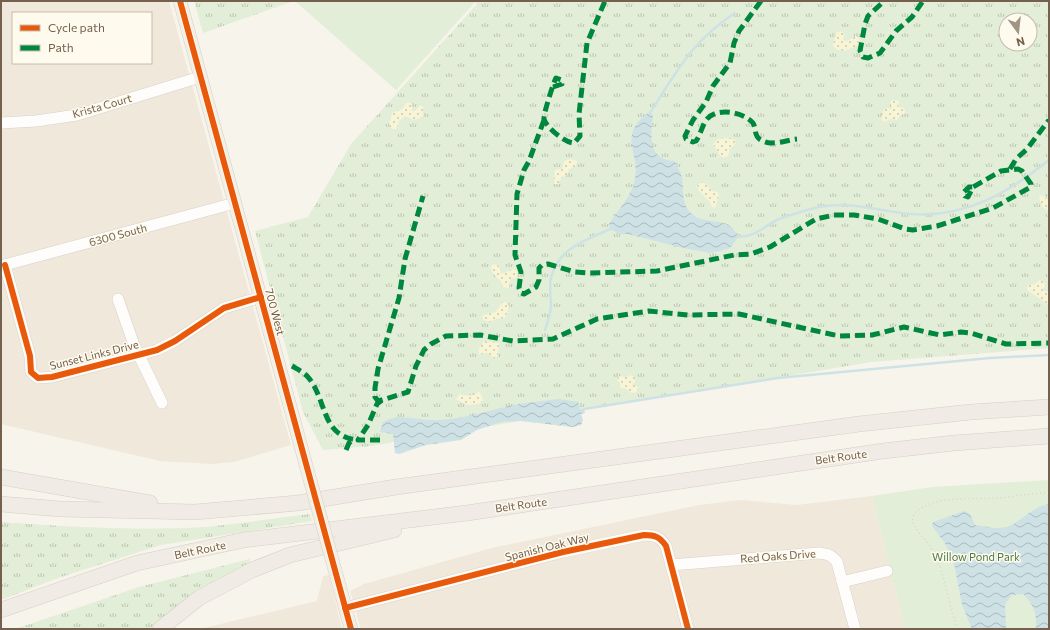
<svg xmlns="http://www.w3.org/2000/svg" width="1050" height="630" font-family="Commissioner,sans-serif">
<style>
.residential{fill:#f0e8da;fill-rule:evenodd}
.grass{fill:url(#grass-tufts);fill-rule:evenodd}
.sand{fill:url(#sand-dots)}
.park{fill:#e2eed7}
.water{fill:url(#water-waves)}
.lines{fill:none;stroke-linecap:round;stroke-linejoin:round}
.stream{stroke:#cee2e6;stroke-width:2.5}
.minor-casing{stroke:#d6d1ca;stroke-width:12}
.major-casing{stroke:#d5cfc7;stroke-width:14}
.highway-casing{stroke:#d5cfc7;stroke-width:16}
.path{stroke:#dad4ce;stroke-width:1.5;stroke-dasharray:1 3;stroke-linecap:butt}
.minor{stroke:#fefdfc;stroke-width:11}
.major{stroke:#f2efe7;stroke-width:13}
.highway{stroke:#f1ebe5;stroke-width:15}
.major-bridge-casing{stroke:#d5cfc7;stroke-width:14;stroke-linecap:butt}
.major-bridge{stroke:#f2efe7;stroke-width:13}
.quiet{stroke:#00873e;stroke-width:5;stroke-dasharray:10 5;stroke-linecap:butt}
.cycleway-casing{stroke:#fefaee;stroke-width:8}
.cycleway{stroke:#e8590c;stroke-width:6}
.labels{text-anchor:middle;stroke-width:3;stroke-linejoin:round;paint-order:stroke}
.street-label{font-size:11px;fill:#74604d;stroke:#fefaee}
.park-label{font-size:11px;fill:#4e7945;stroke:#fefaee}
</style>
<defs>
<pattern id="grass-tufts" width="24" height="20" patternUnits="userSpaceOnUse"><rect width="24" height="20" fill="#e2eed7"/><path d="M3 7l-1-3M5 7V3M7 7l1-3M15 17l-1-3M17 17v-4M19 17l1-3" fill="none" stroke="#bcc4b1"/></pattern>
<pattern id="sand-dots" width="8" height="8" patternUnits="userSpaceOnUse"><rect width="8" height="8" fill="#f8f4d6"/><path d="M2 2h.1M6 6h.1" fill="none" stroke="#cdc9b0" stroke-width="1.8" stroke-linecap="round"/></pattern>
<pattern id="water-waves" width="16" height="10" patternUnits="userSpaceOnUse"><rect width="16" height="10" fill="#cee2e6"/><path d="M0 5q4-4 8 0t8 0" fill="none" stroke="#acbbbd"/></pattern>
</defs>
<rect width="100%" height="100%" fill="#f7f4ec"/>
<g class="residential">
<path d="M1 1H169L291 445 234 462 212 464 160 461 1 424ZM13 13H151V63H13Z"/>
<path d="M872 496 905 629H361L350 591 364 584 492 548 699 505 741 500 797 505Z"/>
<path d="M329 575 342 629H200L317 601 323 576Z"/>
</g>
<g class="grass">
<path d="M194 1H294L203 33Z"/>
<path d="M474 1H1049V348L871 362 371 446 323 450 303 412 255 231 308 217 351 144 477 4ZM1006 20H1030V44H1006Z"/>
<path d="M310 514 312 521 161 545 58 578 1 600V522C69 527 137 531 205 527 240 524 275 518 310 514Z"/>
<path d="M250 559 249 564 173 610 151 629H15L139 587Z"/>
</g>
<g class="sand">
<path d="M840 31 844 34 843 40 847 41 856 36 860 40 859 45C851 48 839 56 833 45L836 33Z"/>
<path d="M892 100 899 101 898 107 904 108 906 113 900 115 897 120 891 119 883 122 881 118 884 110 887 108 892 109 890 103Z"/>
<path d="M408 102 412 104V111H415L420 106H423V117L414 120 405 116 400 120 396 129H392L389 124 392 113 402 109 406 103Z"/>
<path d="M730 138 735 140 736 143 730 149 728 156 724 158 720 156 713 144 719 139Z"/>
<path d="M570 159 577 161 576 166 569 169 567 175 562 177 558 184H554L555 170 562 169 564 161Z"/>
<path d="M703 182 707 185 712 191 717 192 719 194 715 208 712 207 710 202 698 190V184Z"/>
<path d="M1041 195 1049 200V211L1042 207 1039 197Z"/>
<path d="M494 264 499 266 501 274 514 269 518 272 517 277 510 280 509 288 503 287 501 281C496 277 491 273 491 266Z"/>
<path d="M1039 280 1043 281 1046 285 1042 290 1049 292V305L1027 290 1028 285 1035 284Z"/>
<path d="M502 302H506L509 306 505 318 496 319 490 322 483 320V315L496 312Z"/>
<path d="M484 341 499 343 498 356 495 359 487 353 479 355V349Z"/>
<path d="M631 375 635 377V382L632 384 638 387 637 392 631 393 627 389 621 388 620 383 617 380 619 376 627 377Z"/>
<path d="M480 392 483 400 479 404 467 405 456 399 460 394 468 396Z"/>
</g>
<g class="park">
<path d="M295 1H473L475 2 396 90Z"/>
<path d="M1049 480V629H905L872 496 932 487Z"/>
</g>
<g class="water">
<path d="M650 113 653 115C651 134 646 160 675 161 677 166 681 172 682 178 684 189 681 201 689 211 702 228 729 213 738 237L732 246 728 249 711 253 683 248 628 234H619L610 229 609 224C618 209 631 198 635 179 640 152 618 137 646 114Z"/>
<path d="M558 399 578 402 580 409H584L585 413 581 414 583 420 581 425 573 427 520 421 501 422 477 430 461 440 426 445 399 454 395 453 393 434 380 432 383 422C399 412 419 421 437 420 467 419 490 410 518 404 532 402 545 401 558 399Z"/>
<path d="M1049 504V629H1036C1037 614 1034 605 1023 594L1012 595 1005 604 1006 629H972L962 605 953 558 944 542 932 526 933 522 964 511 970 514 975 525C985 526 997 530 1007 527 1021 522 1031 507 1049 504Z"/>
</g>
<g class="lines">
<g class="stream">
<path d="M650 113C677 71 691 42 735 13"/>
<path d="M738 237C756 237 764 226 779 219 794 214 810 208 826 206 855 202 883 212 911 214 965 218 1008 193 1049 160"/>
<path d="M545 330C547 323 551 314 551 306 551 297 549 288 551 278 557 249 586 240 610 229"/>
<path d="M584 409 778 378 990 358 1049 355"/>
</g>
<g class="minor-casing">
<g id="minor">
<path d="M1 123 36 121 77 115 200 77"/>
<path d="M5 265 30 356 31 372 38 378 52 377 157 350 175 341 224 308 261 297"/>
<path d="M1 266 235 203"/>
<path d="M118 299 134 345 162 403"/>
<path d="M671 565 819 553C827 554 832 555 837 562L855 629"/>
<path d="M842 582 887 571"/>
<path d="M345 608 563 552 644 535C655 535 660 537 666 546L688 629"/>
</g>
</g>
<g class="major-casing">
<g id="major">
<path d="M180 1 307 469"/>
<path d="M335 570 351 629"/>
</g>
</g>
<g class="highway-casing">
<g id="highway">
<path d="M1 477 150 503"/>
<path d="M1 504 60 509 195 512 298 503 396 487 859 424 971 412 1049 407"/>
<path d="M1 610 137 563 244 540 467 513 883 451 954 443 1049 436"/>
<path d="M160 629 199 598 252 570 290 555 394 530"/>
</g>
</g>
<path class="path" d="M958 629C948 605 946 578 935 555 929 542 918 534 912 521L914 514C932 494 975 500 1000 498 1016 496 1032 493 1049 493"/>
<use href="#minor" class="minor"/>
<use href="#major" class="major"/>
<use href="#highway" class="highway"/>
<g class="major-bridge-casing">
<path id="major-bridge" d="M307 469 335 570"/>
</g>
<use href="#major-bridge" class="major-bridge"/>
<g class="quiet">
<path d="M761 1 739 31 734 43 730 63 713 86 706 102 693 120 685 136 686 139 693 142 696 141C701 134 702 125 707 119 717 107 744 112 753 123 757 130 753 137 763 141 772 146 787 140 797 139"/>
<path d="M881 4 868 16 865 24 860 51 863 57 868 58 880 53 896 31 912 17 923 1"/>
<path d="M553 87 562 84V80L556 78C554 81 543 115 544 119 546 127 565 143 574 143L580 136 579 114 587 43 605 1"/>
<path d="M544 120 529 161 524 170 517 194 515 255 521 272 519 288 521 293 524 294 536 287 539 280V268L542 265 548 264 575 272 589 273 657 271 734 255 751 254 770 247 816 219 834 215H854L878 219 905 229 913 230 937 226 993 208 1031 187V184L1022 171 1018 169 1001 171 973 187 968 197 965 196 963 193 969 187H973"/>
<path d="M1010 169 1016 159 1027 149 1049 120"/>
<path d="M292 366C297 369 303 372 307 376 327 397 320 437 358 440"/>
<path d="M382 400 378 401 375 397V388L378 369 399 298 405 259 423 196"/>
<path d="M380 440H358L368 425 377 404 382 400 408 392 416 366 424 350 431 344 446 336 480 335 513 341 553 339 597 319 649 311 688 315 739 314 839 336 872 335 904 327 940 335 961 332 971 333 1006 344 1049 343"/>
<path d="M346 450 349 443 353 440"/>
</g>
<g class="cycleway-casing">
<g id="cycleway">
<path d="M180 1 351 629"/>
<path d="M5 265 30 356 31 372 38 378 52 377 157 350 175 341 224 308 261 297"/>
<path d="M345 608 563 552 644 535C655 535 660 537 666 546L688 629"/>
</g>
</g>
<use href="#cycleway" class="cycleway"/>
</g>
<g class="labels">
<g class="street-label">
<text transform="translate(102 106) rotate(-16)" y="4">Krista Court</text>
<text transform="translate(118 235) rotate(-15)" y="4">6300 South</text>
<text transform="translate(275 312) rotate(75)" y="4">700 West</text>
<text transform="translate(94 355) rotate(-14)" y="4">Sunset Links Drive</text>
<text transform="translate(841 457) rotate(-8)" y="4">Belt Route</text>
<text transform="translate(521 505) rotate(-8)" y="4">Belt Route</text>
<text transform="translate(547 547) rotate(-14)" y="4">Spanish Oak Way</text>
<text transform="translate(200 550) rotate(-12)" y="4">Belt Route</text>
<text transform="translate(778 556) rotate(-4)" y="4">Red Oaks Drive</text>
</g>
<g class="park-label">
<text x="976" y="561">Willow Pond Park</text>
</g>
</g>
<rect width="1050" height="630" fill="none" stroke="#74604d" stroke-width="4"/>
<rect x="12" y="12" width="140" height="52" fill="#fefaee" stroke="#c7bcae"/>
<rect x="20" y="25" width="20" height="6" fill="#e8590c" stroke="#c7bcae"/>
<text x="48" y="32" font-size="12" fill="#74604d">Cycle path</text>
<rect x="20" y="45" width="20" height="6" fill="#00873e" stroke="#c7bcae"/>
<text x="48" y="52" font-size="12" fill="#74604d">Path</text>
<g transform="translate(1018 32) rotate(165)"><circle r="19" fill="#fefaee" stroke="#c7bcae"/>
<path d="M0-3L7 15L0 10L-7 15Z" fill="#a29485"/>
<text y="-6" font-size="11" font-weight="bold" text-anchor="middle" fill="#74604d">N</text>
</g>
</svg>
